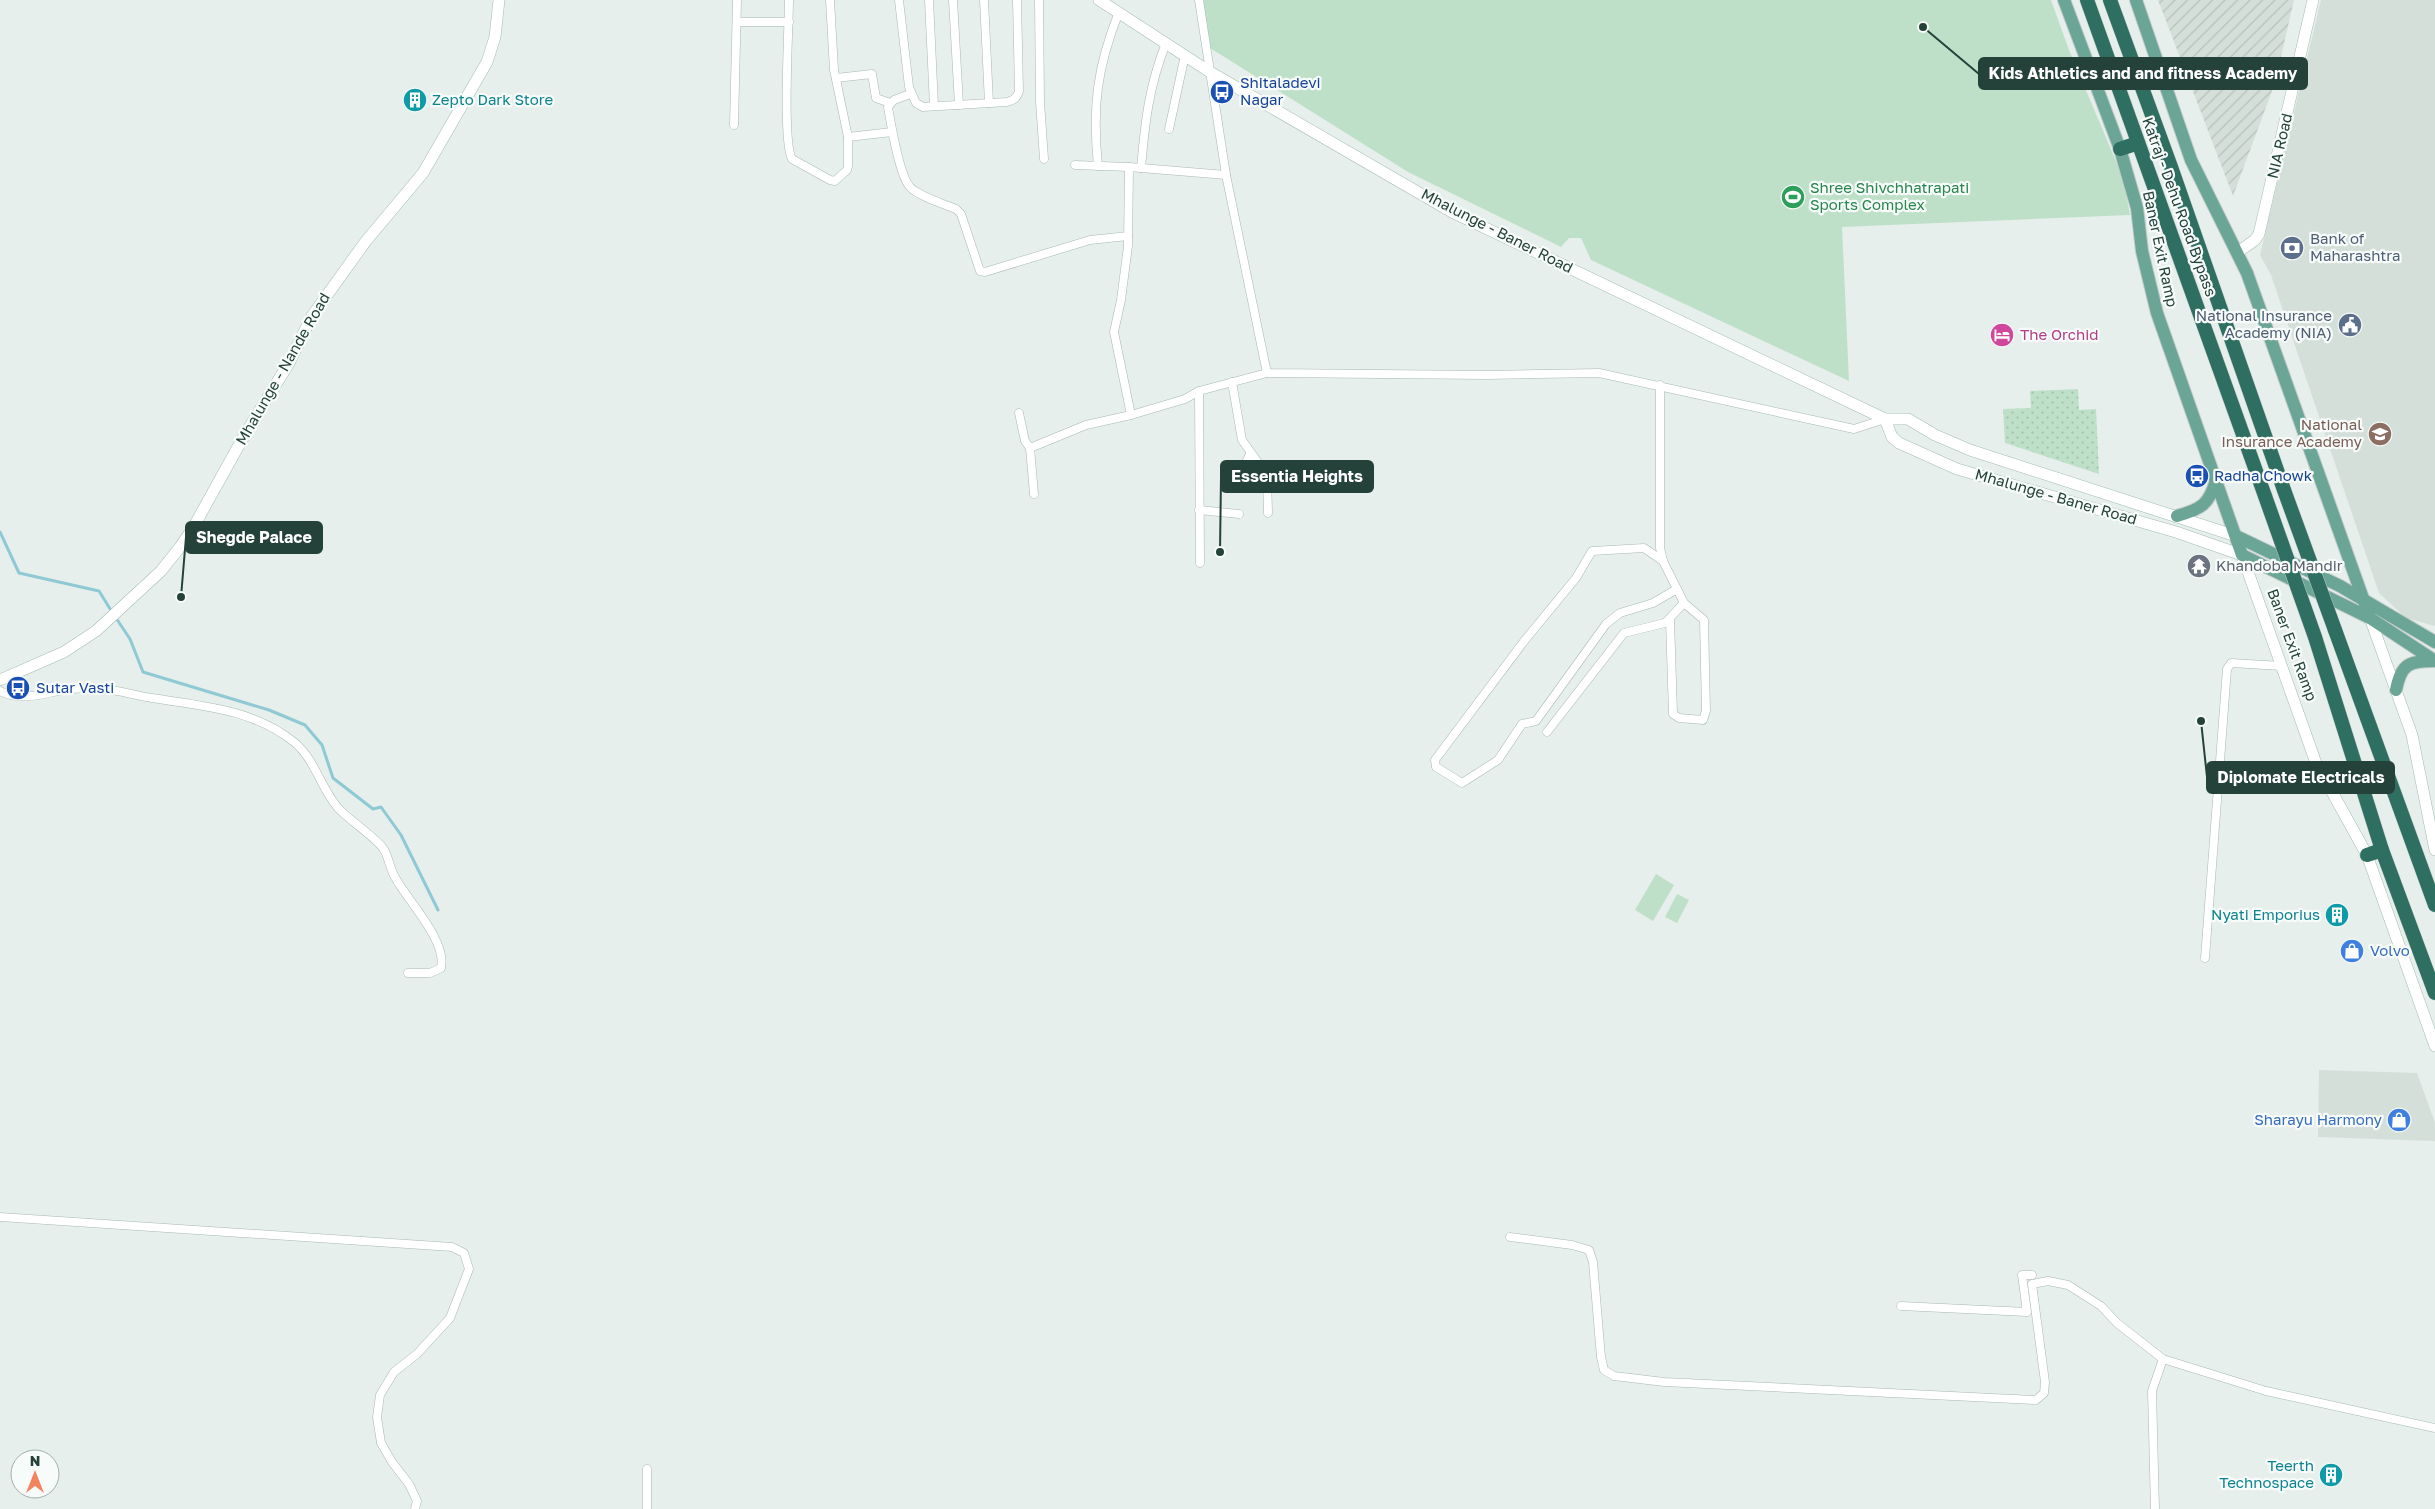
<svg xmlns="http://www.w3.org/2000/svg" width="2435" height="1509" font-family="'Golos Text',sans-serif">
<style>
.built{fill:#d4dfda}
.industrial{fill:url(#industrial-furrows)}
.grass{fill:url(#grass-dots)}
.pitch{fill:#bfe0c8}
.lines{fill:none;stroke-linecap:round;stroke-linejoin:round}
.stream{stroke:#8ec9d4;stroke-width:3}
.street-casing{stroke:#a8b8b2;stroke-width:9}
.secondary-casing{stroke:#a4bbb3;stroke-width:12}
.primary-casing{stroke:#c2cac8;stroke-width:14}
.highway-casing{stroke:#c2cac8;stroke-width:15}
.street{stroke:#fff;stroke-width:8}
.secondary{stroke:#fff;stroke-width:11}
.primary{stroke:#6aa596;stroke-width:12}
.highway{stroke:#2f6f62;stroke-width:14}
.highway-bridge-casing{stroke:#c2cac8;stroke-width:15;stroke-linecap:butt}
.highway-bridge{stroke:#2f6f62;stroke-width:14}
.labels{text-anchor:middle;stroke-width:4.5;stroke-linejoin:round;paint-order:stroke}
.transit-label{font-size:15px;fill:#164399;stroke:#f7fbf9;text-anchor:start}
.culture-label{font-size:15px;fill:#0d838f;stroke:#f7fbf9;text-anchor:end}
.street-label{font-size:15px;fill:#24423a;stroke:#f7fbf9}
.leisure-label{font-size:15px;fill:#27864d;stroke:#f7fbf9;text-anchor:start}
.service-label{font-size:15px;fill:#4e5e75;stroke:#f7fbf9;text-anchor:start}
.hotel-label{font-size:15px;fill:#b23c85;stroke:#f7fbf9;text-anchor:start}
.education-label{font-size:15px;fill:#785e54;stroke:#f7fbf9;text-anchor:end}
.worship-label{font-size:15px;fill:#5b616d;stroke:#f7fbf9;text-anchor:start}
.shop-label{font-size:15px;fill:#366cbe;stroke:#f7fbf9;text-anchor:start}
.leader{fill:none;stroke:#24423a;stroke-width:2}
.callout-dot{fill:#24423a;stroke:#f7fbf9;stroke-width:2}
.callout{fill:#24423a;stroke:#24423a;stroke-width:2}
.callout-label{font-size:16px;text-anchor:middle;font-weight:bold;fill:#fff}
</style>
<defs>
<pattern id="industrial-furrows" width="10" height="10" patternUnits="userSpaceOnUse" patternTransform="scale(1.25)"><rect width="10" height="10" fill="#d4dfda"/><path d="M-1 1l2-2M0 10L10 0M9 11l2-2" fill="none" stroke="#b6c1bc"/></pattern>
<pattern id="grass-dots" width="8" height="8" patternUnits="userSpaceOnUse" patternTransform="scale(1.25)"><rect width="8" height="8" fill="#bfe0c8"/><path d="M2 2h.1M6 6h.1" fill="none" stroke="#a4c1ad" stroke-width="1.8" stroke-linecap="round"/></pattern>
</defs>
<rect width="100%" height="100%" fill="#e6efeb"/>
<g class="built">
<path d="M2321 0H2435V626L2406 618 2379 593 2271 275 2260 255Z"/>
<path d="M2319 1070 2417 1073 2435 1123V1141L2318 1137Z"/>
</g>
<path class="industrial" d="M2158 0H2294L2275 83 2233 196Z"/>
<path class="grass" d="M2078 389 2079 410 2096 409 2099 474 2005 443 2003 409 2031 408 2030 391Z"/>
<g class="pitch">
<path d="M1203 0H2051L2069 50 2123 178 2130 215 1842 227 1849 381 1591 260 1581 238H1569L1561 247 1408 172 1210 48Z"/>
<path d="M1656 874 1674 885 1653 921 1635 910Z"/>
<path d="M1677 894 1689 900 1677 923 1665 917Z"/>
</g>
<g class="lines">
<g class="stream">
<path d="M0 532 19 573 99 591 112 612"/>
<path d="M116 618 130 639 143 672 269 710 305 725 322 745 333 778 373 809 381 807 401 835 438 910"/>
</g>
<g class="street-casing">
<g id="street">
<path d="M789 0C789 27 782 141 792 159L830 180 835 181 847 170 848 166V137L892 132"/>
<path d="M830 0 834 70 848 137"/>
<path d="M899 0 909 87 916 103 923 107 1007 102C1014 100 1017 98 1019 91L1017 0"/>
<path d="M929 0 934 106"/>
<path d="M953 0 959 105"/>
<path d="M984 0 989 103"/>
<path d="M1039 0 1040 102 1044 159"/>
<path d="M1199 0 1226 175 1267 373 1487 375 1599 373 1854 429 1885 419"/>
<path d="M737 22H789"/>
<path d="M836 78 872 74 876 98 890 103"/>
<path d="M910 94 894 100 888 107C891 124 899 175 910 187 918 196 944 204 956 209L961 214 980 271 985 272 1090 240 1128 236"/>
<path d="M734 125 737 0"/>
<path d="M1169 129 1185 55"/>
<path d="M1075 165 1129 167"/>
<path d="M1098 166C1092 107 1097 67 1119 12"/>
<path d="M1141 168C1145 122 1149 86 1166 43"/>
<path d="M1232 382 1242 440 1267 475 1268 513"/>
<path d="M1660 385V548L1663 561 1684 603 1704 620 1706 711 1703 720 1679 718 1673 714 1670 620"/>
<path d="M1199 391 1185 399 1131 415 1114 332 1121 300 1128 246 1129 167 1226 175"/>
<path d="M1019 413 1025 441 1030 448 1086 425 1131 415"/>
<path d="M1030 448 1034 494"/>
<path d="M1241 482 1242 471 1250 454"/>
<path d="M1199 510 1239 514"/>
<path d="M1663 561 1644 548 1592 551 1576 578 1525 640 1435 760 1436 767 1462 783 1498 760 1522 724 1536 721 1606 624 1620 613 1653 603 1677 589"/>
<path d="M1200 563 1199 391 1267 373"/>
<path d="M0 691C23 703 46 692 70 689 80 688 90 689 100 689 118 689 134 696 152 698 202 706 253 709 294 742 315 759 320 787 338 808 349 820 375 837 383 848 389 857 390 870 396 879 409 902 447 941 441 968L430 973H408"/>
<path d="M1547 732 1624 633 1665 623 1684 603"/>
<path d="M2205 958 2227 669 2231 663 2282 666"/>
<path d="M0 1217 452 1247 464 1253 469 1269 450 1318 417 1354 394 1372 380 1395 377 1417 381 1443 392 1462 409 1484 417 1501 415 1509"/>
<path d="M1510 1237 1572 1245 1589 1250 1593 1262 1601 1357 1604 1370 1614 1376 1664 1382 2036 1400 2044 1393 2045 1382 2032 1284 2048 1281 2068 1285 2101 1306 2117 1323 2163 1359 2266 1391 2435 1428"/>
<path d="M1901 1306 2027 1312 2022 1275H2032"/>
<path d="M647 1469V1509"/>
<path d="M2155 1509 2152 1391 2163 1359"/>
</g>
</g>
<g class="secondary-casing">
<g id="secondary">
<path d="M1099 0 1210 72 1452 212 1885 419H1908L1935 435 1970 450 2236 536"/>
<path d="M2238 252 2255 240 2259 234 2313 0"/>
<path d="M1885 419 1892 437 1899 443 1957 469 2176 532 2242 555 2316 763 2367 855 2435 1046"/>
<path d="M2370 618 2412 735 2435 850"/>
<path d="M0 680 64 652 96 631 161 571 180 547 193 528 244 436 289 363 312 316 366 241 423 173 487 62 495 37 499 0"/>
</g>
</g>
<g class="primary-casing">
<g id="primary">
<path d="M2064 0 2120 149 2137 208 2142 251 2157 313 2242 555 2370 618 2435 661"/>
<path d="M2136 0 2191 160 2247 273 2370 618"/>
<path d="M2177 516C2201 509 2209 505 2216 480"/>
<path d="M2236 536 2340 586 2435 642"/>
<path d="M2396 690C2401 664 2409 661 2434 661"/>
</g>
</g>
<g class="highway-casing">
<g id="highway">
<path d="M2087 0 2265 496"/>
<path d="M2110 0 2171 167 2284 490"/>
<path d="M2120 149 2138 143"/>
<path d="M2335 630 2435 905"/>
<path d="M2315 637 2382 850 2435 993"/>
<path d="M2367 855 2382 850"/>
</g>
</g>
<use href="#street" class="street"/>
<use href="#secondary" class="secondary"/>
<use href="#primary" class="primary"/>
<use href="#highway" class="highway"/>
<g class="highway-bridge-casing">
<g id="highway-bridge">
<path d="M2284 490 2335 630"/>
<path d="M2265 496 2315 637"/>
</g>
</g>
<use href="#highway-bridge" class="highway-bridge"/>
</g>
<defs>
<g id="bus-disc" transform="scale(1.25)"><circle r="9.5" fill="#1a4fb4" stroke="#f7fbf9"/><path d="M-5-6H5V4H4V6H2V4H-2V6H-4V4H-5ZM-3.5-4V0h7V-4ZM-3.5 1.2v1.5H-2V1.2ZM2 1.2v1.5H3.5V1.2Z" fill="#fff"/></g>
<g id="building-disc" transform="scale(1.25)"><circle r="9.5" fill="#0f9aa8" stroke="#f7fbf9"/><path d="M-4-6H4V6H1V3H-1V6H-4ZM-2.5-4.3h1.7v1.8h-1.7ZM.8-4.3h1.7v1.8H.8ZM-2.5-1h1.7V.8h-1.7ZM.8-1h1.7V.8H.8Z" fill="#fff"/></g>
<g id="stadium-disc" transform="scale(1.25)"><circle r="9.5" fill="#2e9e5b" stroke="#f7fbf9"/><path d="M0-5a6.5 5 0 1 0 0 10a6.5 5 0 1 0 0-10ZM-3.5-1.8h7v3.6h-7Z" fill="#fff"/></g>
<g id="bank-disc" transform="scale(1.25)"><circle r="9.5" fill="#5c6f8a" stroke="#f7fbf9"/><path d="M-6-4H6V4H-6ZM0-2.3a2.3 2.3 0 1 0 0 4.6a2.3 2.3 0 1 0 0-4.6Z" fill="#fff"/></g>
<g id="civic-disc" transform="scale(1.25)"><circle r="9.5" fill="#5c6f8a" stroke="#f7fbf9"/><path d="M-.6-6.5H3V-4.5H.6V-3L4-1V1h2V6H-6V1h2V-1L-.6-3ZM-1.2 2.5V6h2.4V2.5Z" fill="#fff"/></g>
<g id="hotel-disc" transform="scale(1.25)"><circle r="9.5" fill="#d1479c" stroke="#f7fbf9"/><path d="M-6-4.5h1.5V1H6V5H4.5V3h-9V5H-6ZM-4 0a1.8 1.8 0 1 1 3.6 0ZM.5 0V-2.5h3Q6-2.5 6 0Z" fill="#fff"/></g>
<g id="university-disc" transform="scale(1.25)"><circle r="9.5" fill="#8d6e63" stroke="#f7fbf9"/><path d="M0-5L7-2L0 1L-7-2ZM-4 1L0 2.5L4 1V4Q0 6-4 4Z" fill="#fff"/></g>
<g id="temple-disc" transform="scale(1.25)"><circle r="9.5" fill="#6b7280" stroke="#f7fbf9"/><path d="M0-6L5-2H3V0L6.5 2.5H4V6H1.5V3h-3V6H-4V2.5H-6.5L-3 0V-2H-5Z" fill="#fff"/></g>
<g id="shop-disc" transform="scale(1.25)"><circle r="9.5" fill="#3f7fe0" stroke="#f7fbf9"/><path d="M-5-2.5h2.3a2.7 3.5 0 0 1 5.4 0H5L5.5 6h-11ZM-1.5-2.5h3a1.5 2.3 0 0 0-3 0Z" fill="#fff"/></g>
</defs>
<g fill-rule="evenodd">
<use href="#bus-disc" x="1222" y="92"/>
<use href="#building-disc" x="415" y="100"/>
<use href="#stadium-disc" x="1793" y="197"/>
<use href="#bank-disc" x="2292" y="248"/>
<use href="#civic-disc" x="2350" y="325"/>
<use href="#hotel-disc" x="2002" y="335"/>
<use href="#university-disc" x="2380" y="434"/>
<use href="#bus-disc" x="2197" y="476"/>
<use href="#temple-disc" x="2199" y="566"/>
<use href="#bus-disc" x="18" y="688"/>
<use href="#building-disc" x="2337" y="915"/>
<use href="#shop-disc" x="2352" y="951"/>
<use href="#shop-disc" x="2399" y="1120"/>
<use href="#building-disc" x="2331" y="1475"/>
</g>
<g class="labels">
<g class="transit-label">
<text x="1240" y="88">Shitaladevi<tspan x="1240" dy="17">Nagar</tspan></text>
<text x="2214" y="481">Radha Chowk</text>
<text x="36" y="693">Sutar Vasti</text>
</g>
<g class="culture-label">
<text x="432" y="105" text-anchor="start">Zepto Dark Store</text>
<text x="2320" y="920">Nyati Emporius</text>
<text x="2314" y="1471">Teerth<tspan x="2314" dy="17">Technospace</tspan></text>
</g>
<g class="street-label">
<text transform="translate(2280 146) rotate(-77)" y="5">NIA Road</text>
<text transform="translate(2179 207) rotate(70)" y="5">Katraj - Dehu Road Bypass</text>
<text transform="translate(1497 231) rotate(27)" y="5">Mhalunge - Baner Road</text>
<text transform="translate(2160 249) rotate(78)" y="5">Baner Exit Ramp</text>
<text transform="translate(283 369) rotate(-60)" y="5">Mhalunge - Nande Road</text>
<text transform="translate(2056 497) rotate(16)" y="5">Mhalunge - Baner Road</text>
<text transform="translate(2292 645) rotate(70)" y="5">Baner Exit Ramp</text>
</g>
<g class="leisure-label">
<text x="1810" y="193">Shree Shivchhatrapati<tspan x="1810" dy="17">Sports Complex</tspan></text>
</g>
<g class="service-label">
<text x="2310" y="244">Bank of<tspan x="2310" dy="17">Maharashtra</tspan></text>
<text x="2332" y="321" text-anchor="end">National Insurance<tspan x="2332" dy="17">Academy (NIA)</tspan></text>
</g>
<g class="hotel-label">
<text x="2020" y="340">The Orchid</text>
</g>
<g class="education-label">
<text x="2362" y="430">National<tspan x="2362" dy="17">Insurance Academy</tspan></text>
</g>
<g class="worship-label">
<text x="2216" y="571">Khandoba Mandir</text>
</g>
<g class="shop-label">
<text x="2370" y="956">Volvo</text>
<text x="2382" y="1125" text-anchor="end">Sharayu Harmony</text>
</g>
</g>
<path class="leader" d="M1923 27L1979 74M1220 552L1221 477M181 597L186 537M2201 721L2207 777"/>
<g class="callout-dot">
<circle cx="1923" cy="27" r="5"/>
<circle cx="1220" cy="552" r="5"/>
<circle cx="181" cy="597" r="5"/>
<circle cx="2201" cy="721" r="5"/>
</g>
<g class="callout">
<rect x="1979" y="58" width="328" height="31" rx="5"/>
<rect x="1221" y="461" width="152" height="31" rx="5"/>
<rect x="186" y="522" width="136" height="31" rx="5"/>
<rect x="2207" y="762" width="187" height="31" rx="5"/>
</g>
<g class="callout-label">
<text x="2143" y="79">Kids Athletics and and fitness Academy</text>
<text x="1297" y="482">Essentia Heights</text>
<text x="254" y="543">Shegde Palace</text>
<text x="2301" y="783">Diplomate Electricals</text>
</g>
<g transform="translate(35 1474)"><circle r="24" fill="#f7fbf9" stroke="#a3b1ad"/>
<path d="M0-4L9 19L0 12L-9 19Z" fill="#f4845f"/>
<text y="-8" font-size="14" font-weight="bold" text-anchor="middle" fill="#24423a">N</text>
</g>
</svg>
